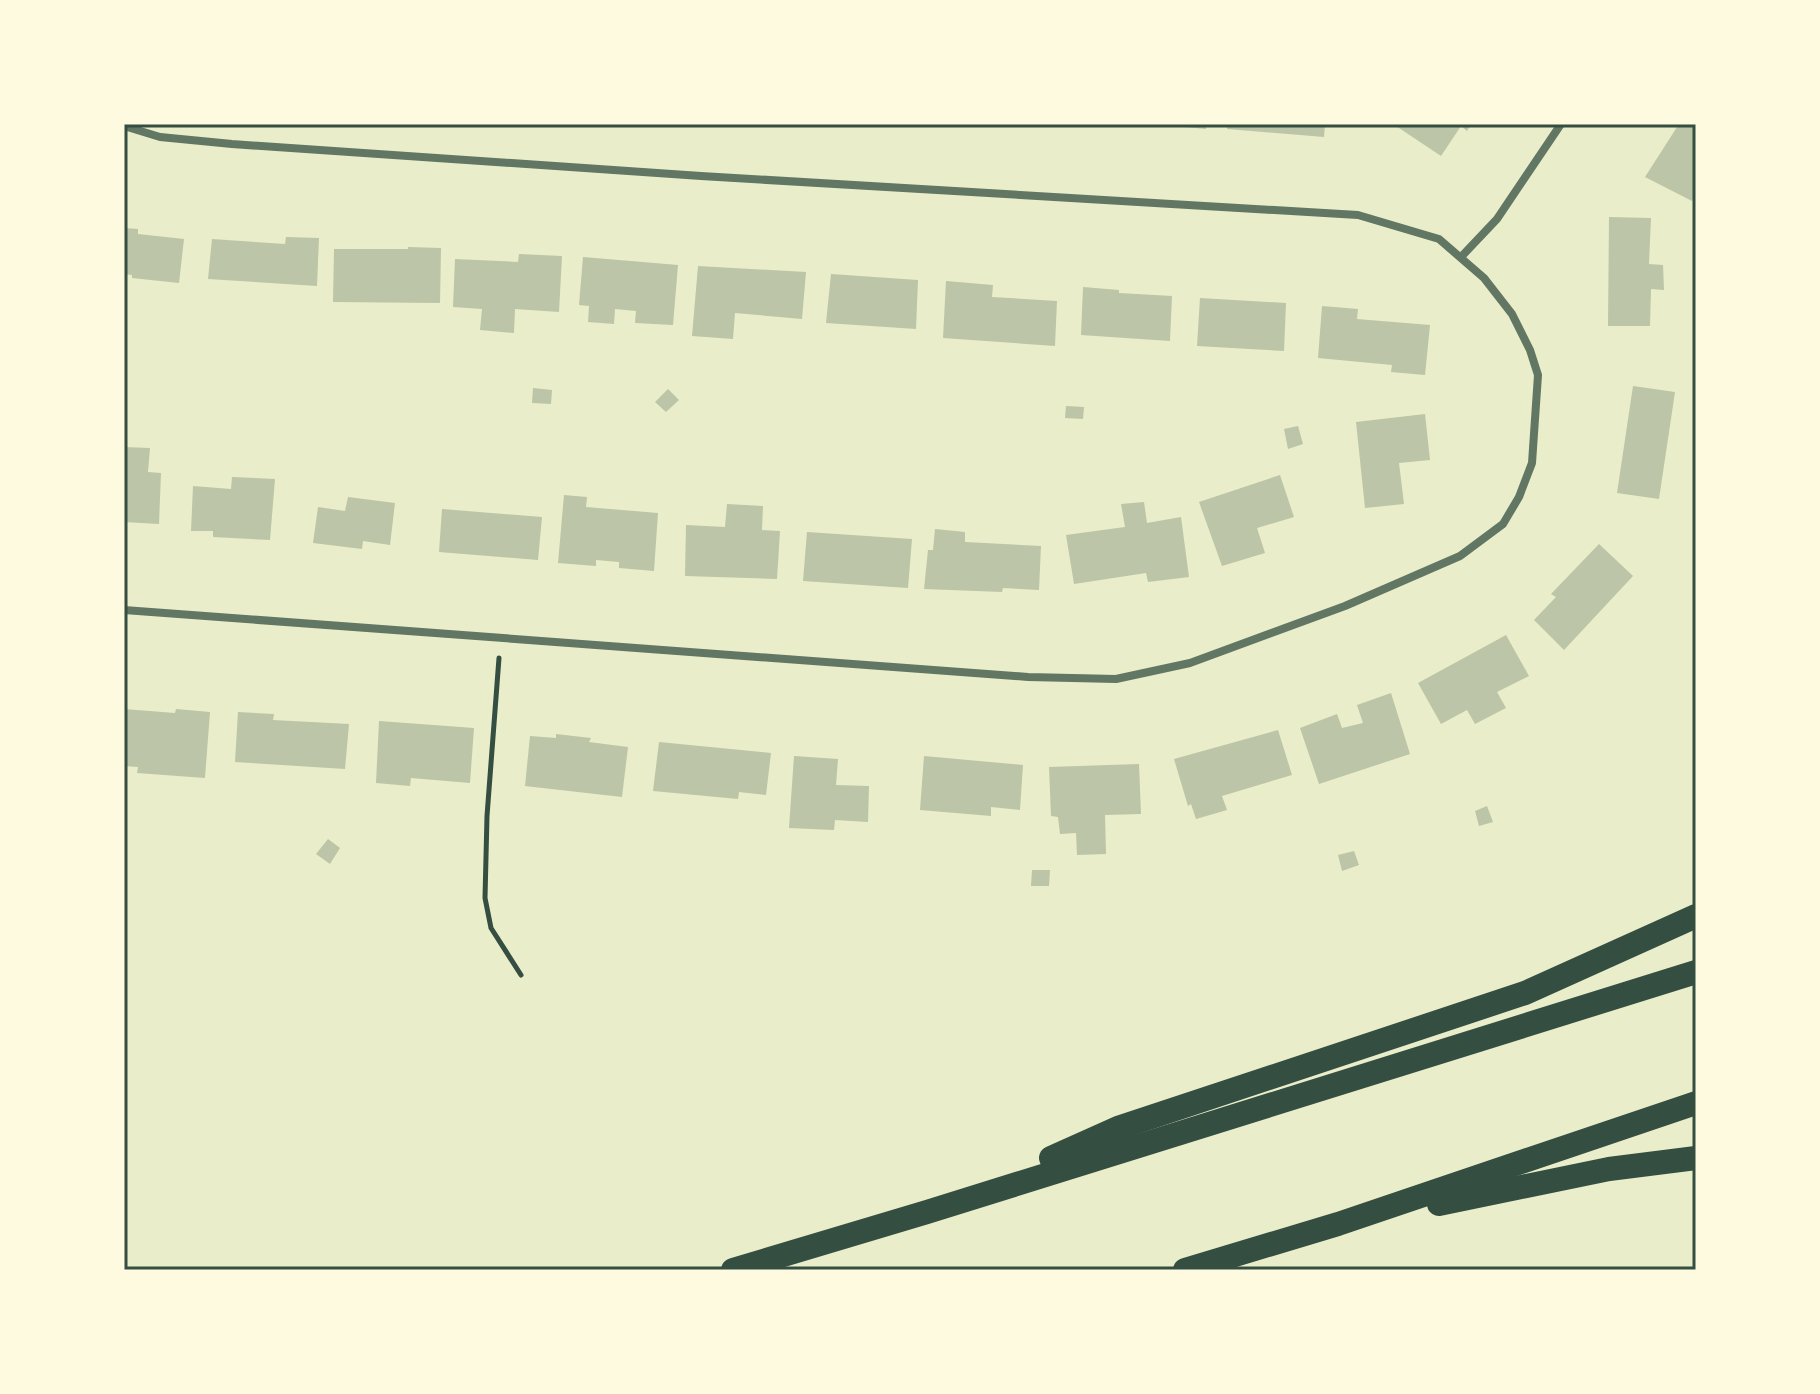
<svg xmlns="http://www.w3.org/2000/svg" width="1820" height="1394" font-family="Karla,sans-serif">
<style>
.building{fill:#bcc5a7}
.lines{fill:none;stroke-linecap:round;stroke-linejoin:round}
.path{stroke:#344e41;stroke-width:5}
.minor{stroke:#617663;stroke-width:8}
.motorway{stroke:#344e41;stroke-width:24}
.neatline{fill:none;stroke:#344e41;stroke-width:3}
</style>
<rect width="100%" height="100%" fill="#e9edc9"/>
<g class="building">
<path d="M1174 124H1206V129L1174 126Z"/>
<path d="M1228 124H1325L1324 137 1227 129Z"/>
<path d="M1393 124H1471L1467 131 1461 126 1441 156Z"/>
<path d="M1679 124H1696V193L1692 201 1645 177Z"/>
<path d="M1609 217 1651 218 1649 264 1663 265 1664 290 1651 289 1650 326H1608Z"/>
<path d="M124 228 138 229V234L184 239 179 283 132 278V275L124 274Z"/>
<path d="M286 237 319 238 317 286 208 279 212 239 285 244Z"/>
<path d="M408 247 441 248 440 303 333 302 334 249H408Z"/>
<path d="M519 254 562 256 559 312 515 309 514 333 480 330 482 309 453 307 455 259 518 262Z"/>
<path d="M583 257 678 265 673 325 635 323 636 311 615 309 614 324 588 322 589 306 579 305Z"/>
<path d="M698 266 806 272 802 319 735 313 733 339 692 336Z"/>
<path d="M831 274 918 280 916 329 826 323Z"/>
<path d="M946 281 993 285 992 297 1057 301 1055 346 943 338Z"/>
<path d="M1083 287 1119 290V293L1172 296 1170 341 1081 335Z"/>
<path d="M1200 298 1286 303 1284 351 1197 346Z"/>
<path d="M1322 306 1358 309 1357 319 1430 325 1425 375 1391 372 1392 365 1318 358Z"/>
<path d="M1633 386 1675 392 1659 499 1617 493Z"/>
<path d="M533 388 552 390 551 404 532 403Z"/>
<path d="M668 389 679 400 666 412 655 402Z"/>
<path d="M1066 406 1084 407 1083 419 1065 418Z"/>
<path d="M1425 414 1430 460 1399 463 1404 504 1365 508 1356 422Z"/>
<path d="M1298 426 1303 444 1288 449 1284 429Z"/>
<path d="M124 447 150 448 148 472 161 473 159 524 124 522Z"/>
<path d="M1280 475 1294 517 1257 528 1265 553 1222 566 1199 502Z"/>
<path d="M232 477 275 479 270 540 213 537V531H191L193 486 231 489Z"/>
<path d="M564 495 587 497 586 507 658 513 654 571 619 568V562L596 560V566L558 563Z"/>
<path d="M348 497 395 503 390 545 363 541 362 549 313 543 318 507 345 511Z"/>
<path d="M1144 502 1147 523 1181 517 1189 577 1148 582 1146 573 1074 584 1066 535 1125 527 1121 504Z"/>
<path d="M727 504 763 506 762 530 780 531 777 579 685 576 686 525 725 527Z"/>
<path d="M442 509 542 517 538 560 439 552Z"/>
<path d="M935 529 965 532V542L1041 546 1039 590 1003 588 1002 592 924 589 928 550H933Z"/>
<path d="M807 532 912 539 908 588 803 581Z"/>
<path d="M1599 544 1633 576 1564 650 1534 620 1556 597 1551 594Z"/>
<path d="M1506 635 1529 676 1497 692 1506 708 1475 724 1467 710 1441 724 1418 683Z"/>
<path d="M1391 693 1410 754 1319 784 1300 728 1337 714 1342 728 1363 723 1357 705Z"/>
<path d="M124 709 175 713 176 709 210 712 205 778 137 773 138 767 124 766Z"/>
<path d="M238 712 274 714 273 720 349 724 345 769 235 762Z"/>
<path d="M379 721 474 728 470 783 411 778 410 786 376 783Z"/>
<path d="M1278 730 1292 775 1222 796 1227 810 1196 819 1191 804 1188 806 1174 759Z"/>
<path d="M556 734 591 738 589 742 628 747 622 797 525 786 530 736 556 738Z"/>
<path d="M659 742 771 753 766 795 739 792 738 799 653 791Z"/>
<path d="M794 756 838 759 836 785 869 786 868 822 835 820 834 830 789 828Z"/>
<path d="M924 756 1023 765 1020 810 991 807V816L920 810Z"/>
<path d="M1139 764 1141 814 1105 815 1106 854 1077 855 1076 833 1060 834 1058 817 1051 816 1049 767Z"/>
<path d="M1487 806 1493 822 1479 826 1475 811Z"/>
<path d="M328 839 340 848 330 864 316 854Z"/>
<path d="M1354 851 1359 865 1342 871 1338 855Z"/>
<path d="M1032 870H1050L1049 886H1031Z"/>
</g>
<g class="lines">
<path class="path" d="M499 658 487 816 485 898 491 928 521 975"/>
<g class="minor">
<path d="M124 126 160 137 232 144 701 176 1358 215 1439 239 1484 278 1512 314 1530 350 1538 375 1532 463 1519 497 1503 524 1460 556 1345 606 1190 663 1116 679 1028 677 124 610"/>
<path d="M1461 257 1497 219 1561 124"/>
</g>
<g class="motorway">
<path d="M1051 1158 1118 1128 1525 993 1696 916"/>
<path d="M1439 1204 1609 1169 1696 1158"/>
<path d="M733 1270 927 1212 1696 972"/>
<path d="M1185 1270 1338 1224 1696 1103"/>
</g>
</g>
<rect width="1820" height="1394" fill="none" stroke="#fefae0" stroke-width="252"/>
<rect x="126" y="126" width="1568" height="1142" class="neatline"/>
</svg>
